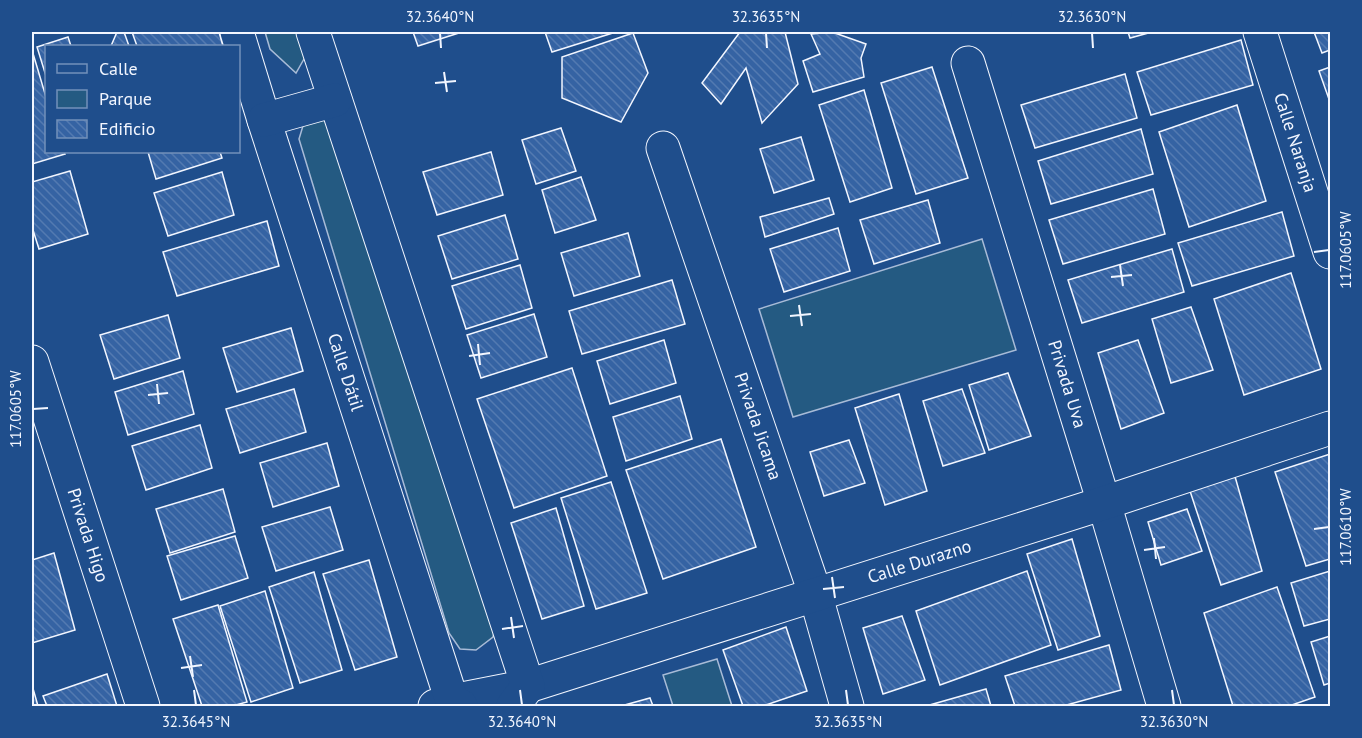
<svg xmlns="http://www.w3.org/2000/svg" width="1362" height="738" font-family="'PT Sans',sans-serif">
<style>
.green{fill:#245a82;stroke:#a8bbd7;stroke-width:1.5}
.building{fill:url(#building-back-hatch);stroke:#f2f6ff;stroke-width:1.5}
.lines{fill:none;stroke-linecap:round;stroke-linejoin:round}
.minor-casing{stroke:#f2f6ff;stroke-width:35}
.tertiary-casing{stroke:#f2f6ff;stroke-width:35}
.minor{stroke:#1f4e8c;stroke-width:33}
.tertiary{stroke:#1f4e8c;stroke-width:33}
.ticks{fill:none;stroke:#f2f6ff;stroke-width:2}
.labels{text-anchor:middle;stroke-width:4.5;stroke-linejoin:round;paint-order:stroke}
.street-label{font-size:18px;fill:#f2f6ff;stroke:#1f4e8c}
.neatline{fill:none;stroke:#f2f6ff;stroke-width:2}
.ticks-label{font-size:15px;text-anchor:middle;fill:#f2f6ff}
</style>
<defs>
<pattern id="building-back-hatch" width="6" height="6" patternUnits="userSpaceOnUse" patternTransform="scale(1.5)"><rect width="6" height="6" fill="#3563a3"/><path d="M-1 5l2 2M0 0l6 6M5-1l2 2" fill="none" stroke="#537ab1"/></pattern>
</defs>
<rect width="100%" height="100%" fill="#1f4e8c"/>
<g class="green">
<path d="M265 32H313L318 62 304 59 296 73 270 49Z"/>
<path d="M323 110 497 619 493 637 476 650 460 649 449 633 299 139 306 116Z"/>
<path d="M982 239 1016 350 793 417 759 309Z"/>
<path d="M717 659 732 706H673L663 675Z"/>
</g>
<g class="building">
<path d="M117 32H124L129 46H111Z"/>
<path d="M132 32H219L223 46H137Z"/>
<path d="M413 32H462L418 46Z"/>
<path d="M545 32H616L552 52Z"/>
<path d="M740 32H785L798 84 762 123 746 68 721 104 702 83Z"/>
<path d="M832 32 866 44 861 58 864 77 813 92 803 61 820 54 811 34Z"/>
<path d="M1128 32H1152L1130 38Z"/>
<path d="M1314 32H1330V50L1322 53Z"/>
<path d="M633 33 648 73 621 122 562 98V57Z"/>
<path d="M68 37 71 46H46V76L37 47Z"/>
<path d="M1241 40 1253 85 1151 115 1137 72Z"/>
<path d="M32 50 46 97V152H64L65 154 32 164Z"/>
<path d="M932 67 968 178 916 194 881 83Z"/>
<path d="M1330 67V102L1319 71Z"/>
<path d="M1125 74 1137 118 1035 148 1021 105Z"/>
<path d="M864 90 892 188 850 202 819 105Z"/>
<path d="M1237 105 1266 201 1189 227 1159 132Z"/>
<path d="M561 128 576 171 536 184 522 140Z"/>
<path d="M1141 129 1153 174 1051 204 1038 161Z"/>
<path d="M801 137 814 180 774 193 760 149Z"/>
<path d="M148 152H220L222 158 156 179Z"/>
<path d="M491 152 503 195 437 215 423 172Z"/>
<path d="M70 171 88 234 39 249 32 227V182Z"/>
<path d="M222 172 234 215 168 236 154 193Z"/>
<path d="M581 177 596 220 555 233 542 190Z"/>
<path d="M1153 189 1165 234 1063 264 1049 220Z"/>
<path d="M829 198 834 214 765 237 760 217Z"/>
<path d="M928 200 940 243 874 264 860 220Z"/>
<path d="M1282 212 1294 256 1192 286 1178 243Z"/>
<path d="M505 215 518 259 452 279 438 236Z"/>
<path d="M267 221 279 266 177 296 163 252Z"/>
<path d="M838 228 850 271 784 292 770 249Z"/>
<path d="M628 233 640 276 574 296 561 253Z"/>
<path d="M1172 249 1184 292 1082 323 1068 280Z"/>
<path d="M520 265 532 308 466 329 452 286Z"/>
<path d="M1291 273 1321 369 1244 395 1214 299Z"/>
<path d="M672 280 685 324 582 354 569 311Z"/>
<path d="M1191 307 1213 370 1171 383 1152 319Z"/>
<path d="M534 314 547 357 481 378 467 335Z"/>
<path d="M168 315 180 358 114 379 100 335Z"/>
<path d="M291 328 303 371 237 392 223 348Z"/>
<path d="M664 340 676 383 610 404 597 361Z"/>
<path d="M1138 340 1164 413 1121 429 1098 353Z"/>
<path d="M572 368 607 476 514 508 477 399Z"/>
<path d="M183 371 194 414 128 435 115 392Z"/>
<path d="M1008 373 1031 436 989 450 969 385Z"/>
<path d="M294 389 306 432 240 453 226 409Z"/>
<path d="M962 389 985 453 943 466 923 401Z"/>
<path d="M899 394 927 491 885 505 855 408Z"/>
<path d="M680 396 692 439 626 461 613 417Z"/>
<path d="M200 425 212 468 146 490 132 446Z"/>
<path d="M721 439 756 547 663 579 626 470Z"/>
<path d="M849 440 865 483 824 496 810 452Z"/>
<path d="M327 443 339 486 273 507 260 463Z"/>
<path d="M1330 454V559L1306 566 1275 472Z"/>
<path d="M1234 473 1262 571 1221 585 1189 488Z"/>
<path d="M611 482 647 593 596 609 561 498Z"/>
<path d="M223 489 235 532 170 553 156 509Z"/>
<path d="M330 507 343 550 276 571 262 527Z"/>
<path d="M556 508 584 606 542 619 511 523Z"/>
<path d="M1187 509 1202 551 1161 565 1148 522Z"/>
<path d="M235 536 248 578 181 600 167 556Z"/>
<path d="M1072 539 1100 636 1058 650 1027 554Z"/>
<path d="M54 553 75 630 32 643V560Z"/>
<path d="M369 560 397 657 355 670 323 574Z"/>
<path d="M1027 571 1051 645 940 685 916 611Z"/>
<path d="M1330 571V619L1304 626 1291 583Z"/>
<path d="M314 572 342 670 300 683 269 587Z"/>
<path d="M1277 587 1315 697 1289 706H1233L1204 613Z"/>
<path d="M265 591 293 688 251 702 220 606Z"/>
<path d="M218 605 247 702 232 706H202L173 619Z"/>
<path d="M902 616 925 680 883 694 863 628Z"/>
<path d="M786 627 807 691 763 706H743L723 650Z"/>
<path d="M1330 636V683L1324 685 1311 642Z"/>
<path d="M1109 645 1121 690 1063 706H1015L1005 676Z"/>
<path d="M107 674 117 706H47L43 696Z"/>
<path d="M32 685 38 706H32Z"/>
<path d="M986 689 991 706H926Z"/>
<path d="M650 698 653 706H621Z"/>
</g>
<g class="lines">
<g class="minor-casing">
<g id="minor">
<path id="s1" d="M1260 32 1330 252"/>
<path id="s2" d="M968 63 1104 503 1164 706"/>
<path id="s3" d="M663 148 815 593 847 706"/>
<path id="s4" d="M32 362 143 706"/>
<path id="s5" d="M435 706 452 701 528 686 1104 503 1330 428"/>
</g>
</g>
<g class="tertiary-casing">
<g id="tertiary">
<path id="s6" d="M237 32 264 120 452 701 461 706"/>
<path d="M313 32 528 686 513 706"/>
<path d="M264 120 335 100"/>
</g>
</g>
<use href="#minor" class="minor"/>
<use href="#tertiary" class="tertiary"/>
</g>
<path class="ticks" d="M440 33 441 48M766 33 767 48M1092 33 1093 48M444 72 447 92M435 83 456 81M1314 252 1329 250M1120 265 1123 286M1111 277 1132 275M799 305 802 326M790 316 811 314M478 344 480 365M469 356 490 353M157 384 159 404M148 395 168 393M33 409 48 408M1314 529 1329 527M1154 538 1156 559M1144 550 1165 547M832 577 835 598M823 589 844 587M511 617 514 638M502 629 523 626M190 656 193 677M181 668 202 665M194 690 196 705M520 690 522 705M846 690 848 705M1172 690 1174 705"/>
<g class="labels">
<g class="street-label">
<text dy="6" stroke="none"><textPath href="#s1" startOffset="116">Calle Naranja</textPath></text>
<text dy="6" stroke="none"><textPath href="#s6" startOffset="357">Calle Dátil</textPath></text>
<text dy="6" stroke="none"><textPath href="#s2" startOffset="336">Privada Uva</textPath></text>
<text dy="6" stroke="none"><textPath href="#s3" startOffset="294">Privada Jicama</textPath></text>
<text dy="6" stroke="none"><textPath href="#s4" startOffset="182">Privada Higo</textPath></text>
<text dy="6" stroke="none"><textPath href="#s5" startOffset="506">Calle Durazno</textPath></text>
</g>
</g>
<rect width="1362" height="738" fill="none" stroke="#1f4e8c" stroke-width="66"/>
<rect x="45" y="45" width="195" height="108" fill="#1f4e8c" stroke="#7391ba" stroke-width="1.5"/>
<rect x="57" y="64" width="30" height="9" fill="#1f4e8c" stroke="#7391ba" stroke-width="1.5"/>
<text x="99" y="75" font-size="18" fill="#f2f6ff">Calle</text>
<rect x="57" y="90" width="30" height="18" fill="#245a82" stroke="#7391ba" stroke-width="1.5"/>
<text x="99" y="105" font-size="18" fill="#f2f6ff">Parque</text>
<rect x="57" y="120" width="30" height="18" fill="url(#building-back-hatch)" stroke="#7391ba" stroke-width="1.5"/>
<text x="99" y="135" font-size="18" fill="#f2f6ff">Edificio</text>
<rect x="33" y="33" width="1296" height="672" class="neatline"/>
<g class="ticks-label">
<text x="440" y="22">32.3640°N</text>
<text x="766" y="22">32.3635°N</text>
<text x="1092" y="22">32.3630°N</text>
<text transform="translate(1346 250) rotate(-90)" y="5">117.0605°W</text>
<text transform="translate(16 409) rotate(-90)" y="5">117.0605°W</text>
<text transform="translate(1346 527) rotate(-90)" y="5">117.0610°W</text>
<text x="196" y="727">32.3645°N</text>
<text x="522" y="727">32.3640°N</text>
<text x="848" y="727">32.3635°N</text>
<text x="1174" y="727">32.3630°N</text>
</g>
</svg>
